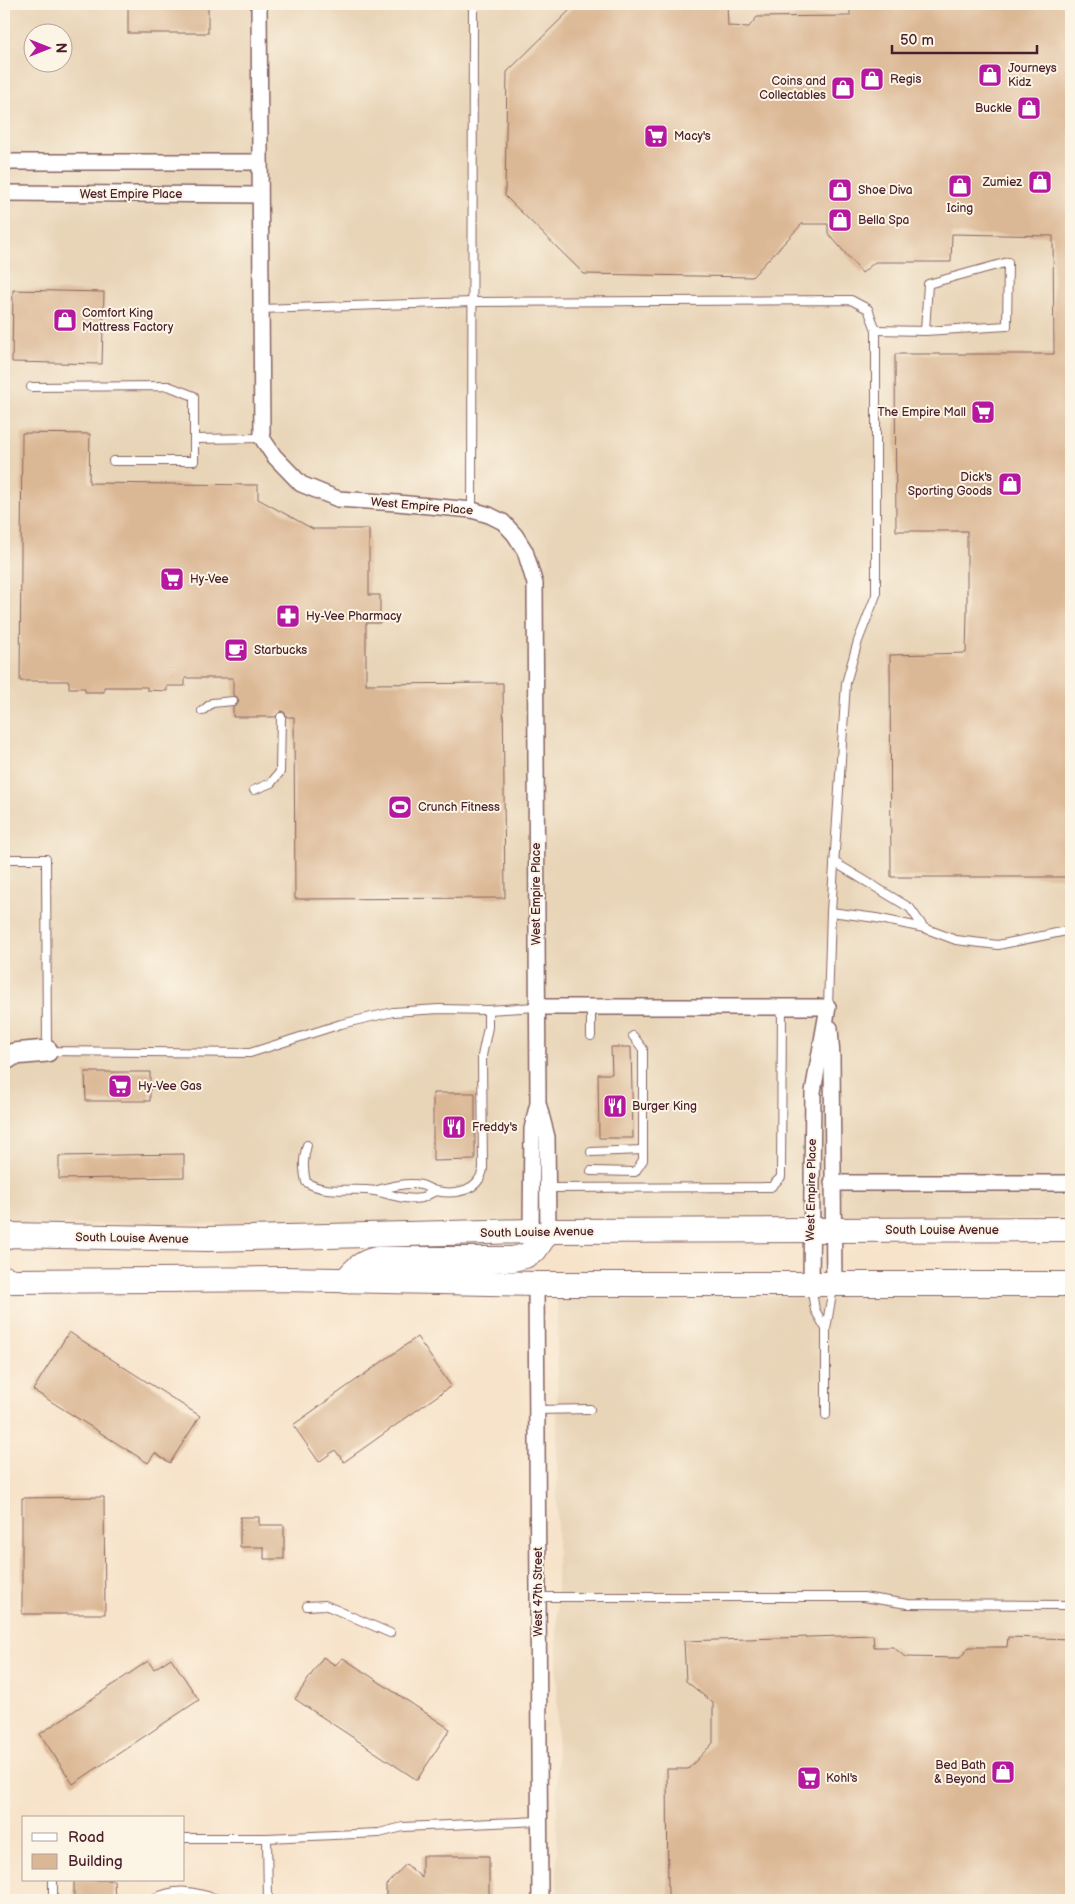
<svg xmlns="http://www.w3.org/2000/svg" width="1075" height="1904" font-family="'Balsamiq Sans',sans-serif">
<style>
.built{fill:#e8d4b7;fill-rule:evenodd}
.building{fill:#dbb895}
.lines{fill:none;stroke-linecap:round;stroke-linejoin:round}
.service-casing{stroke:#876463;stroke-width:10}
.minor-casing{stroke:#876463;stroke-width:18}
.secondary-casing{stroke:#876463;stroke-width:24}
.primary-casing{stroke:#876463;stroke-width:26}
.service{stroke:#fff;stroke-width:8}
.minor{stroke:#fff;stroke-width:15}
.secondary{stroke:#fff;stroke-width:21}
.primary{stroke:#fff;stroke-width:24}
.labels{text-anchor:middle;stroke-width:4;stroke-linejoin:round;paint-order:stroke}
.poi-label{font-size:12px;fill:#4a1f2b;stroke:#fcf5e5;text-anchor:start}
.street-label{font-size:12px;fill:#4a1f2b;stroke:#fcf5e5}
</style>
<rect width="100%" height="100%" fill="#fcf5e5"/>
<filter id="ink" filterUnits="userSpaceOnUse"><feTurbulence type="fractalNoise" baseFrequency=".02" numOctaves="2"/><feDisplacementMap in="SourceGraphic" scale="10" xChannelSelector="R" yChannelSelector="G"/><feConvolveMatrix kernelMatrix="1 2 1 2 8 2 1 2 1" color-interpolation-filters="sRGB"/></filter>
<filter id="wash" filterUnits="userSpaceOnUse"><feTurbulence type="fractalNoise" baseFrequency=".0096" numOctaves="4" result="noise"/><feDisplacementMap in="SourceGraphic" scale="20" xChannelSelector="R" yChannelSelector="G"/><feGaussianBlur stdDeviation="1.12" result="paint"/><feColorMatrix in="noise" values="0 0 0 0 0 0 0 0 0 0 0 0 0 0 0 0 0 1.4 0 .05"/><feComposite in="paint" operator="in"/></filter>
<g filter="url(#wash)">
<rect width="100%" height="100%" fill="#f7e3ca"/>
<g class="built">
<path d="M4 4H1071V1219L4 1225ZM32 32H62V62H32Z"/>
<path d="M1071 1295V1900H557V1296Z"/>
</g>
<g id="blocks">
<g class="building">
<rect x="128" y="4" width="80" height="29"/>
<path d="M576 4H727L728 26 749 27 757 17 850 16V4H1071V877H891L890 655 966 653 967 613V531H896L895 354H1054L1053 236 952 234 951 262H875L862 273 828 233V224H802L752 277 584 274 505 196 507 72Z"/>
<path d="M13 290 104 292 102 364 12 362Z"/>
<path d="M22 433 90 434 89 483 258 485V499L313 529H369V595H380V623H366V684L503 683 505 898 295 899 294 717H287L284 712 281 711 275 717H233V707L237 705 239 701 237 697 233 695V678H185V686H167V691L147 690V687H104V692H85V688H69V681H20Z"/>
<path d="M611 1047H631L633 1138H599L598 1074H612Z"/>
<path d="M85 1072H150V1101H86Z"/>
<path d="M433 1093H475V1160L433 1161Z"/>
<path d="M184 1154V1177L59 1179V1156Z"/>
<path d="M69 1332 200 1416 170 1463 155 1453 148 1463 33 1390Z"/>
<path d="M417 1337 451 1386 344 1462 335 1450 319 1462 293 1425Z"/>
<path d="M104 1497 105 1614H22V1498Z"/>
<path d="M240 1517H259V1525H284V1559H264V1547H240Z"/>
<path d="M873 1635 874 1647H893L905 1657 960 1658 969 1647H1007L1008 1637 1071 1639V1900L668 1899 667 1769H688L713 1743V1703L686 1681 684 1641Z"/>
<path d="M323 1657 335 1665 343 1658 450 1729 417 1780 295 1699Z"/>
<path d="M171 1658 199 1700 73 1784 40 1734 148 1661 154 1669Z"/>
<path d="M422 1856H489V1900H386V1885L406 1864 422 1878Z"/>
<path d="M74 1880H114L115 1900H74Z"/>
</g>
</g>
</g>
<g filter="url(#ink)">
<use href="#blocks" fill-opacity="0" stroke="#876463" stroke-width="1"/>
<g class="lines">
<g class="service-casing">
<g id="service">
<path d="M260 309 473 302 851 300 868 309 876 330V595L858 641 846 683 831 912 828 1007"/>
<path d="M876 330 925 331 1007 326 1008 262 928 284 925 331"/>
<path d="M31 387 168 386 194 396V461H113"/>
<path d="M195 439 262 438"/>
<path d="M472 510 473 4"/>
<path d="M202 711 212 703 233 701"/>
<path d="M254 790 271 783 280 772 281 717"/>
<path d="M4 859H46L47 1051 250 1053 341 1024 393 1012 439 1009 488 1010 536 1007"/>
<path d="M834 862 910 908 924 928"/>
<path d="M831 912 876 918 924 928 956 940 998 945 1071 930"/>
<path d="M591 1036V1007"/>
<path d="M307 1145C303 1159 303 1168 306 1182 326 1195 353 1187 375 1191 390 1194 406 1201 422 1198 426 1196 431 1193 436 1191"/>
<path d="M591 1152 643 1150"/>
<path d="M591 1171 635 1172 643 1160V1049L633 1036"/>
<path d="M548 1188 771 1187 781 1177 782 1007"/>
<path d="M374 1191C389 1187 407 1182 421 1185 426 1186 431 1190 436 1191 456 1195 479 1191 483 1169L482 1056 488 1027V1010"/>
<path d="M811 1286 815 1310 826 1329"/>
<path d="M537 1410 590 1409"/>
<path d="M826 1415V1329L833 1288"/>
<path d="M538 1597H863L908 1604 1071 1605"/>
<path d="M307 1606 325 1605 390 1633"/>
<path d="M184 1838H267"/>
<path d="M53 1900V1880"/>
<path d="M151 1900C178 1886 195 1892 221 1900"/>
<path d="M268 1900 267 1838 379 1833 403 1827 539 1821"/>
</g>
</g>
<g class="minor-casing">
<g id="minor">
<path d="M259 4 262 438 274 456 301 484 338 499 397 503 472 510 489 515 503 522 515 535 525 551 535 584 538 1103 547 1137 548 1231"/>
<path d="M4 162H259"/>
<path d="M4 193 259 195"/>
<path d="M536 1007H828"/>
<path d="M830 1028 832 1057 834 1284"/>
<path d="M832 1183H1071"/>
<path d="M531 1231 532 1129 537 1107"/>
<path d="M536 1284 540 1900"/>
<path d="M811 1284 813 1092 828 1007"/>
</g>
</g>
<g class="secondary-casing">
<path id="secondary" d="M4 1060 14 1054 47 1051"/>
</g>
<g class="primary-casing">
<g id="primary">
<path d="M4 1238 9 1235 207 1239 531 1231"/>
<path d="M4 1278 13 1281 283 1279 536 1284H1071"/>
<path d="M345 1281C355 1269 362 1262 377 1259H513L525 1256 535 1250 548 1231 1071 1229"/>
</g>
</g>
<use href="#service" class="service"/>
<use href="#minor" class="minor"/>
<use href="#secondary" class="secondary"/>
<use href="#primary" class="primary"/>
</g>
</g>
<defs>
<g id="shop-square" transform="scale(1.25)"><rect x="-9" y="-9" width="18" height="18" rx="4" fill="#b5179e" stroke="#fcf5e5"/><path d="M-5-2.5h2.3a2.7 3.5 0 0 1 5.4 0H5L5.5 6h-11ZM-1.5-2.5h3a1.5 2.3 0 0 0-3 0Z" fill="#fff"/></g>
<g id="supermarket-square" transform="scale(1.25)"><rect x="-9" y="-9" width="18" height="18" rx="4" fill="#b5179e" stroke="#fcf5e5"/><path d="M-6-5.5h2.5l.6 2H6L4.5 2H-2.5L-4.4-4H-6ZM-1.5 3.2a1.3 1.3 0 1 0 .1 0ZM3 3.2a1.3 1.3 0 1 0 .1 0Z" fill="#fff"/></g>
<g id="pharmacy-square" transform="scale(1.25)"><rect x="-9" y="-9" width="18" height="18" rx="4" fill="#b5179e" stroke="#fcf5e5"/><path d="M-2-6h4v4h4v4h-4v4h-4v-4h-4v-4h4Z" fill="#fff"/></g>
<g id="cafe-square" transform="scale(1.25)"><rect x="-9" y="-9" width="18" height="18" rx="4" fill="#b5179e" stroke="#fcf5e5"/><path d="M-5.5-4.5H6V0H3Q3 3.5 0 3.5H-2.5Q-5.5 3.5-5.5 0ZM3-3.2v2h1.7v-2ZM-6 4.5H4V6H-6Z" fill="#fff"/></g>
<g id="stadium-square" transform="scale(1.25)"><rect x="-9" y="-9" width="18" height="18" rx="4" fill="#b5179e" stroke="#fcf5e5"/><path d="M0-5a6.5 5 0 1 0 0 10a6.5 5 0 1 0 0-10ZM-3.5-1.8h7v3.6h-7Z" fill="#fff"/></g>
<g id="restaurant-square" transform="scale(1.25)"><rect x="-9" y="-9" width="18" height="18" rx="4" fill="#b5179e" stroke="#fcf5e5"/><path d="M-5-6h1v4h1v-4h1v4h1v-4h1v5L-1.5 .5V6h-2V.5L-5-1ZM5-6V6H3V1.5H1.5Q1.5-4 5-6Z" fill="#fff"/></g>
</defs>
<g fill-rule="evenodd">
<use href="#shop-square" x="990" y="75"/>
<use href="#shop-square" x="872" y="79"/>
<use href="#shop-square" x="843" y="88"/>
<use href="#shop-square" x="1029" y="108"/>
<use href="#supermarket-square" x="656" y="136"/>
<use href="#shop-square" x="1040" y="182"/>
<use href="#shop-square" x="960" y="186"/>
<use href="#shop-square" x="840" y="190"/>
<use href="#shop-square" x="840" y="220"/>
<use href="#shop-square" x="65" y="320"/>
<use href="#supermarket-square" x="983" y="412"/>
<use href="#shop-square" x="1010" y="484"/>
<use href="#supermarket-square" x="172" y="579"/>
<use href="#pharmacy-square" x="288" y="616"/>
<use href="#cafe-square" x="236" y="650"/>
<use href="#stadium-square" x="400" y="807"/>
<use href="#supermarket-square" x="120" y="1086"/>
<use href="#restaurant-square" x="615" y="1106"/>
<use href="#restaurant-square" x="454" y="1127"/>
<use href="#shop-square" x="1003" y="1772"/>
<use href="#supermarket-square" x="809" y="1778"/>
</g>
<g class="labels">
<g class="poi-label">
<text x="1008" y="72">Journeys<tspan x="1008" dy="14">Kidz</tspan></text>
<text x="890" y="83">Regis</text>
<text x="826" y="85" text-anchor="end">Coins and<tspan x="826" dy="14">Collectables</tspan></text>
<text x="1012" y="112" text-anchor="end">Buckle</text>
<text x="674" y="140">Macy's</text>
<text x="1022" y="186" text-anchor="end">Zumiez</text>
<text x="858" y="194">Shoe Diva</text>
<text x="960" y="212" text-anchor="middle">Icing</text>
<text x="858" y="224">Bella Spa</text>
<text x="82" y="317">Comfort King<tspan x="82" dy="14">Mattress Factory</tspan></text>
<text x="966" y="416" text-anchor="end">The Empire Mall</text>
<text x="992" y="481" text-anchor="end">Dick's<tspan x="992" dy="14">Sporting Goods</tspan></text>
<text x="190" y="583">Hy-Vee</text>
<text x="306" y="620">Hy-Vee Pharmacy</text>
<text x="254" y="654">Starbucks</text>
<text x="418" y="811">Crunch Fitness</text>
<text x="138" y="1090">Hy-Vee Gas</text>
<text x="632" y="1110">Burger King</text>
<text x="472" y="1131">Freddy's</text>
<text x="986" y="1769" text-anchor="end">Bed Bath<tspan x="986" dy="14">&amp; Beyond</tspan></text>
<text x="826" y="1782">Kohl's</text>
</g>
<g class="street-label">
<text x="131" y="198">West Empire Place</text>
<text transform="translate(422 506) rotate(5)" y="4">West Empire Place</text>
<text transform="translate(536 894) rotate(-90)" y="4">West Empire Place</text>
<text transform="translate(811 1190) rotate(-89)" y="4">West Empire Place</text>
<text x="942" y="1234">South Louise Avenue</text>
<text transform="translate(537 1232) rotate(-1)" y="4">South Louise Avenue</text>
<text transform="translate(132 1238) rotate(1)" y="4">South Louise Avenue</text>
<text transform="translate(538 1592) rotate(-90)" y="4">West 47th Street</text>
</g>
</g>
<rect width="1075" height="1904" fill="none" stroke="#fcf5e5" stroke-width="20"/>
<rect x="22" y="1816" width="162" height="65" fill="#fcf5e5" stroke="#b59f9b"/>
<rect x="32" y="1833" width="25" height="8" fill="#ffffff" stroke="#b59f9b"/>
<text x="68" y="1842" font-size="15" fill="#4a1f2b">Road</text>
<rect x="32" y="1854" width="25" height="15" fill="#dbb895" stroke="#b59f9b"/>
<text x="68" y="1866" font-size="15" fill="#4a1f2b">Building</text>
<g transform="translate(48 48) rotate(90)"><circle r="24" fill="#fcf5e5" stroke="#b59f9b"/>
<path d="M0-4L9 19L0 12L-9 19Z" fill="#b5179e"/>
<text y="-8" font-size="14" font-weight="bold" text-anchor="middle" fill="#4a1f2b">N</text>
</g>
<path d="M892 45v8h145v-8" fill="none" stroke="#4a1f2b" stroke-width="2.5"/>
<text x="900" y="45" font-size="15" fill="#4a1f2b" stroke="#fcf5e5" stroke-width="4" paint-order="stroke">50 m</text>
</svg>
